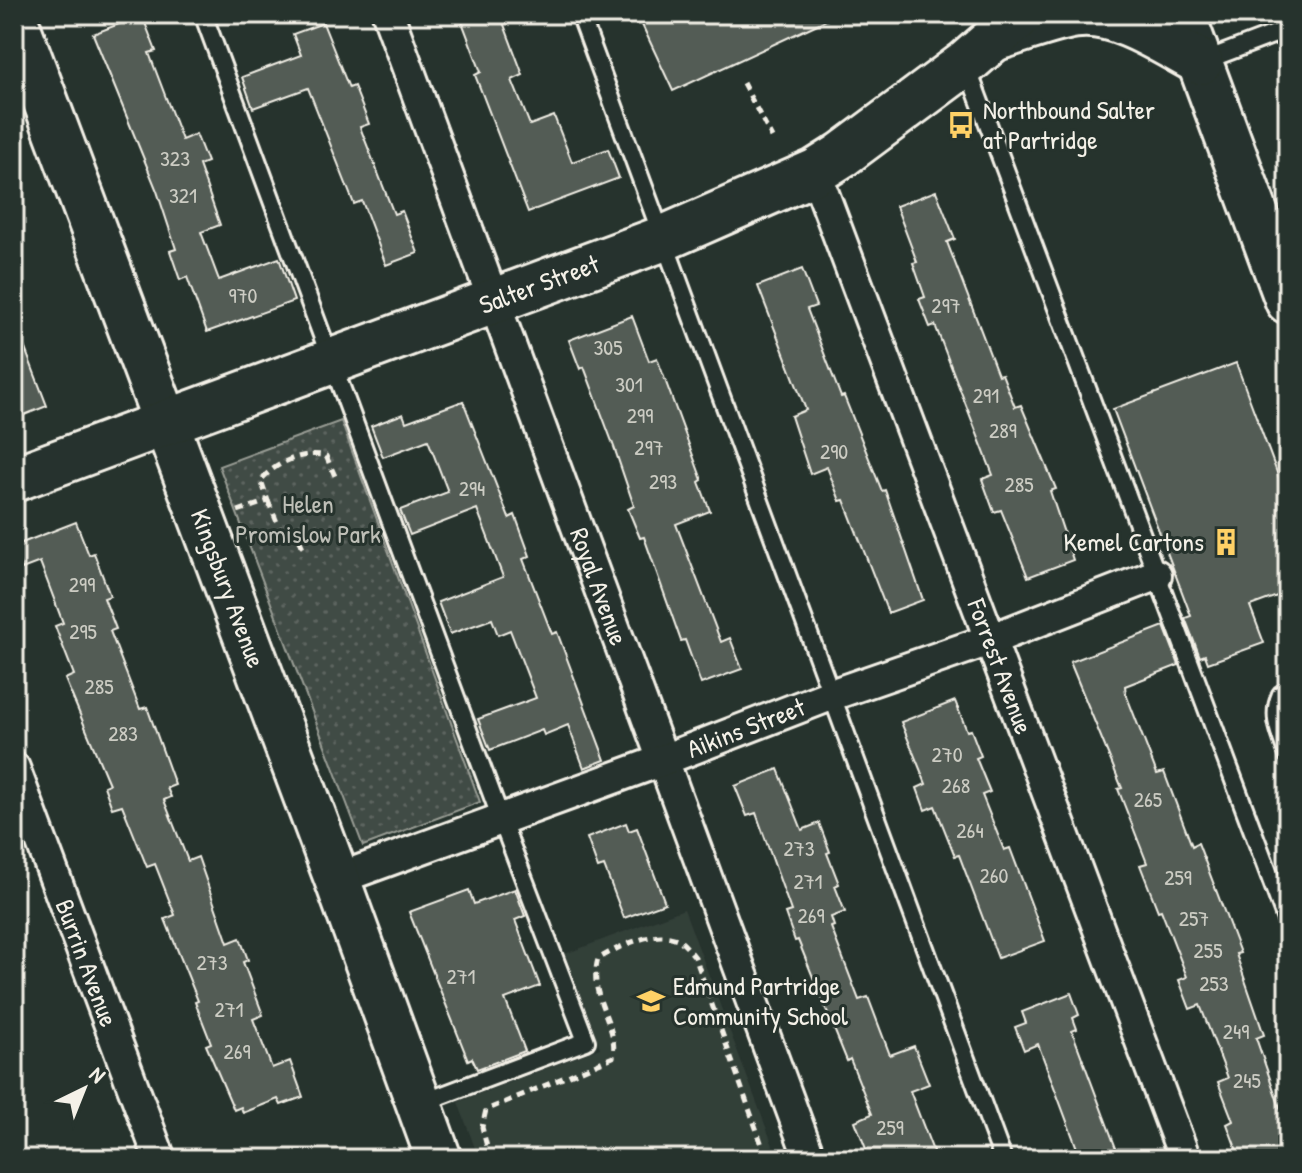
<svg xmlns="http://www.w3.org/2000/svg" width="1302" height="1173" font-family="'Patrick Hand',sans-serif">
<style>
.built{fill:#333f39}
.park{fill:url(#park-dots);stroke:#9a9e96;stroke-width:2}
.building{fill:#525c55;stroke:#f4f1e8;stroke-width:2}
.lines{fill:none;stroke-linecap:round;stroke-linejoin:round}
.lane-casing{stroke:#f4f1e8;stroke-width:22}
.street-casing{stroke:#f4f1e8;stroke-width:36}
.secondary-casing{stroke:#f4f1e8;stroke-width:50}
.path{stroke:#f4f1e8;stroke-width:5;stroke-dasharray:8 6;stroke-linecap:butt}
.lane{stroke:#26332d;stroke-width:16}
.street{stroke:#26332d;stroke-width:30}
.secondary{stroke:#26332d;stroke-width:44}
.labels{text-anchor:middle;stroke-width:6;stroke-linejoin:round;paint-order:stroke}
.number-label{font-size:22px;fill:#ccccc3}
.poi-label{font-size:26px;fill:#f4f1e8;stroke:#26332d;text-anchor:start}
.street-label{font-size:26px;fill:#f4f1e8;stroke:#26332d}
.park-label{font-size:26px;fill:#bebfb7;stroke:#26332d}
</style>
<defs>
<pattern id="park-dots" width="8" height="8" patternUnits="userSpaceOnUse" patternTransform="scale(2)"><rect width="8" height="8" fill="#414b45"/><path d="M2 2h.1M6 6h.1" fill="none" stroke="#5d6560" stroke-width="1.8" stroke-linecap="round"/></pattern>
</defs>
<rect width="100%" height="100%" fill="#26332d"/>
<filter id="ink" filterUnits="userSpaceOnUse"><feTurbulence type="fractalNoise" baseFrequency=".0125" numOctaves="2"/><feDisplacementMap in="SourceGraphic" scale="16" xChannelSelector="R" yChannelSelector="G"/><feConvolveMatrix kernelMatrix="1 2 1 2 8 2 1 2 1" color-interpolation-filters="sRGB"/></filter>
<g filter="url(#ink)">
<path class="built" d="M684 909 778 1159H479L458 1102 600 1048 565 954Z"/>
<path class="park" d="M341 421 480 802 363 846 219 466Z"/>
<g class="building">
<path d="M459 14H500L523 75 512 80 530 125 554 116 572 162 608 149 619 178 528 212 475 75 481 72Z"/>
<path d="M637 14H839L673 91Z"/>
<path d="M142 15 156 51 149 53 182 140 196 134 207 162 199 165 220 225 201 232 219 280 279 258 294 301 207 332 187 277 180 280 170 251 176 249 157 191 93 34Z"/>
<path d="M323 23 349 88 354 86 369 124 360 127 394 214 402 211 418 253 386 265 362 201 354 204 308 88 253 108 242 77 301 55 293 34Z"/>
<path d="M936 191 955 239 947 242 998 375 1002 374 1015 407 1021 405 1056 489 1050 491 1073 560 1028 577 1001 510 994 512 982 479 993 475 935 325 930 327 919 299 925 297 913 263 917 262 896 206Z"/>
<path d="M802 269 816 306 807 309 841 397 844 396 882 491 885 490 923 600 888 613 844 500 840 501 827 467 810 474 791 416 806 410 758 286Z"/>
<path d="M632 316 649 361 657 358 702 480 699 482 710 511 676 524 721 642 730 638 742 669 701 684 685 640 681 641 644 537 640 538 628 509 634 506 614 447 584 367 580 369 569 340Z"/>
<path d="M14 325H16L47 406 14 419Z"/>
<path d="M1236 363 1288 502V592L1250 606 1264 643 1208 663 1205 655 1200 657 1185 618 1191 616 1113 409Z"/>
<path d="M463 401 509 518 515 515 530 556 523 559 552 634 557 632 605 760 584 768 568 725 544 735 542 730 490 750 478 719 536 698 510 630 498 635 492 619 450 634 438 602 503 577 477 509 410 535 400 510 448 492 428 440 383 457 371 426 403 414 406 422Z"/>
<path d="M76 522 89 555 94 553 110 596 104 598 116 629 110 631 140 709 147 707 175 785 167 788 171 797 164 800 188 861 198 857 228 943 240 938 248 960 243 962 263 1015 253 1019 272 1068 290 1061 303 1097 281 1105 278 1099 243 1113 241 1107 234 1110 206 1045 211 1043 195 1002 198 1001 165 919 175 915 155 864 147 867 122 805 112 808 104 786 109 784 65 679 74 675 55 626 63 623 40 562 22 569 14 549V546Z"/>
<path d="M1164 626 1179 665 1125 686 1126 694 1157 774 1164 772 1192 846 1198 843 1240 953 1236 954 1264 1035 1256 1038 1288 1131V1159H1240L1227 1124 1233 1121 1218 1082 1228 1078 1200 1005 1190 1009 1179 980 1187 977 1161 910 1158 911 1140 865 1147 863 1118 789 1122 788 1070 662Z"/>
<path d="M955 701 967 731 971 730 981 756 976 758 990 792 982 795 1004 850 1010 848 1045 941 998 958 959 855 955 856 935 806 925 810 917 788 926 784 901 722Z"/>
<path d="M778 769 802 830 819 823 830 852 827 853 839 884 835 886 845 912 831 917 834 926 831 927 859 1000 868 997 890 1055 914 1046 929 1084 910 1091 936 1159H870L855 1121 872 1114 850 1059 847 1061 798 940 795 941 785 913 791 911 756 813 747 816 735 786Z"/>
<path d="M626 823 629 831 637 828 665 903 624 918 604 866 598 868 587 838Z"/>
<path d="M515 889 525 916 515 920 540 986 505 999 525 1051 477 1069 472 1058 468 1060 409 912 469 890 474 904Z"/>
<path d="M1071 993 1079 1015 1073 1018 1077 1029 1072 1031 1120 1159H1081L1038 1044 1024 1050 1015 1027 1026 1023 1022 1012Z"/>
</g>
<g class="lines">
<g class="lane-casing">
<g id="lane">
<path d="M203 14 501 819 586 1041 419 1104"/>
<path d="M580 14 1003 1159"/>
<path d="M1201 62 1288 29"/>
<path d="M966 65 1288 925"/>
<path d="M1288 691 1281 694C1271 716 1280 733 1288 755"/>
</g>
</g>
<g class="street-casing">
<g id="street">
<path id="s1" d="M388 14C531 395 667 778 810 1159"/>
<path id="s2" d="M815 172 1185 1159"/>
<path id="s3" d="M14 768 160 1159"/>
<path id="s4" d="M337 879 663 760 831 695 992 639 1156 575"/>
</g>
</g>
<g class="secondary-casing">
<g id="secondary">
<path d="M1182 14 1288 301"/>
<path id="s5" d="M14 17 337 879 439 1159"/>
<path d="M996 38C1018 32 1059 16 1080 15 1121 12 1165 44 1200 62"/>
<path id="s6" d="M14 479 664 238 815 172 842 155 966 63 1022 14"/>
</g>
</g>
<g class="path">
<path d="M743 83 772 138"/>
<path d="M268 501 280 529 296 532 304 550"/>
<path d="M238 511 268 501 261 480C275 463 304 450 326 456L335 476"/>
<path d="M490 1159 482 1127 486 1110 613 1057C619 1024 587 997 598 959 618 947 653 929 677 939 683 942 690 951 695 957L767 1159"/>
</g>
<use href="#lane" class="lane"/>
<use href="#street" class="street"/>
<use href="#secondary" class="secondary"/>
</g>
</g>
<defs>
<g id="bus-bare" transform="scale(2.16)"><path d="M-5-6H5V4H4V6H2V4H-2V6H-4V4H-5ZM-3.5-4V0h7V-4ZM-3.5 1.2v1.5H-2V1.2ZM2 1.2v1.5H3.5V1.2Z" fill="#ffd166" stroke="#26332d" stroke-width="2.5" paint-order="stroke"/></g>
<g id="building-bare" transform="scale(2.16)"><path d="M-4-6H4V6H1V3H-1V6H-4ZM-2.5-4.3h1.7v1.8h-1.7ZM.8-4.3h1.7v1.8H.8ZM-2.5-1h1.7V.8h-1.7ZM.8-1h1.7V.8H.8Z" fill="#ffd166" stroke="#26332d" stroke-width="2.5" paint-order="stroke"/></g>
<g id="school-bare" transform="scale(2.16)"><path d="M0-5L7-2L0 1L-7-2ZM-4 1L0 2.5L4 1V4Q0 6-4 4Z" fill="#ffd166" stroke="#26332d" stroke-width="2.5" paint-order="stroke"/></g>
</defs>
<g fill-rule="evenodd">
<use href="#bus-bare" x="961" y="125"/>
<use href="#building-bare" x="1226" y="542"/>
<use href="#school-bare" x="651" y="1001"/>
</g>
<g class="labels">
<g class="number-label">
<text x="175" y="166">323</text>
<text x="183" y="203">321</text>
<text x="243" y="303">970</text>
<text x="946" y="313">297</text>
<text x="608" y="355">305</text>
<text x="629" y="392">301</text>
<text x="986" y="403">291</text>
<text x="640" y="423">299</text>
<text x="1003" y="438">289</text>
<text x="649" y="455">297</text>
<text x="834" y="459">290</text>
<text x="663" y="489">293</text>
<text x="1019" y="492">285</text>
<text x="472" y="496">294</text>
<text x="82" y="592">299</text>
<text x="83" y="639">295</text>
<text x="99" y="694">285</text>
<text x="123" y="741">283</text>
<text x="947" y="762">270</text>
<text x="956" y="793">268</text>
<text x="1148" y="807">265</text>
<text x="970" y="838">264</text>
<text x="799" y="856">273</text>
<text x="994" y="883">260</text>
<text x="1178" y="885">259</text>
<text x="808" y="889">271</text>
<text x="811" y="923">269</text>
<text x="1194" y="926">257</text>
<text x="1208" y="958">255</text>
<text x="212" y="970">273</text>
<text x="461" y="984">271</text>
<text x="1214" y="991">253</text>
<text x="229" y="1017">271</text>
<text x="1236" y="1039">249</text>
<text x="237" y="1059">269</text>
<text x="1247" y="1088">245</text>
<text x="890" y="1135">259</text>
</g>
<g class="poi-label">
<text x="983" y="119">Northbound Salter<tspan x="983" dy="30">at Partridge</tspan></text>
<text x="1204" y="551" text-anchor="end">Kemel Cartons</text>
<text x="673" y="995">Edmund Partridge<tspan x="673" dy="30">Community School</tspan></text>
</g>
<g class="street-label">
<text dy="9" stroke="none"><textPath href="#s6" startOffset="560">Salter Street</textPath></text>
<text dy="9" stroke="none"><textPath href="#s1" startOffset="610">Royal Avenue</textPath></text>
<text dy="9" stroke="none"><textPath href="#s5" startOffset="610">Kingsbury Avenue</textPath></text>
<text dy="9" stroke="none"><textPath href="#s2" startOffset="528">Forrest Avenue</textPath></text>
<text dy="9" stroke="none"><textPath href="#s4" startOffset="436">Aikins Street</textPath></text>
<text dy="9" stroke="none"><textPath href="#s3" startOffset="208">Burrin Avenue</textPath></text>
</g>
<g class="park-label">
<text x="308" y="513">Helen<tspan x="308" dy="30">Promislow Park</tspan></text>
</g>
</g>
<rect width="1302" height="1173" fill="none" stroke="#26332d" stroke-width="48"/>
<rect x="24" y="24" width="1254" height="1125" fill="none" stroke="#f4f1e8" stroke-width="3" filter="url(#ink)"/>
<g transform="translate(84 1089) rotate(43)" stroke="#26332d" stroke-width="6" paint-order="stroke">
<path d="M0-6L14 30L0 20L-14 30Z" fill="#f4f1e8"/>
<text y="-12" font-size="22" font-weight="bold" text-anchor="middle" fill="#f4f1e8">N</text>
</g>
</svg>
